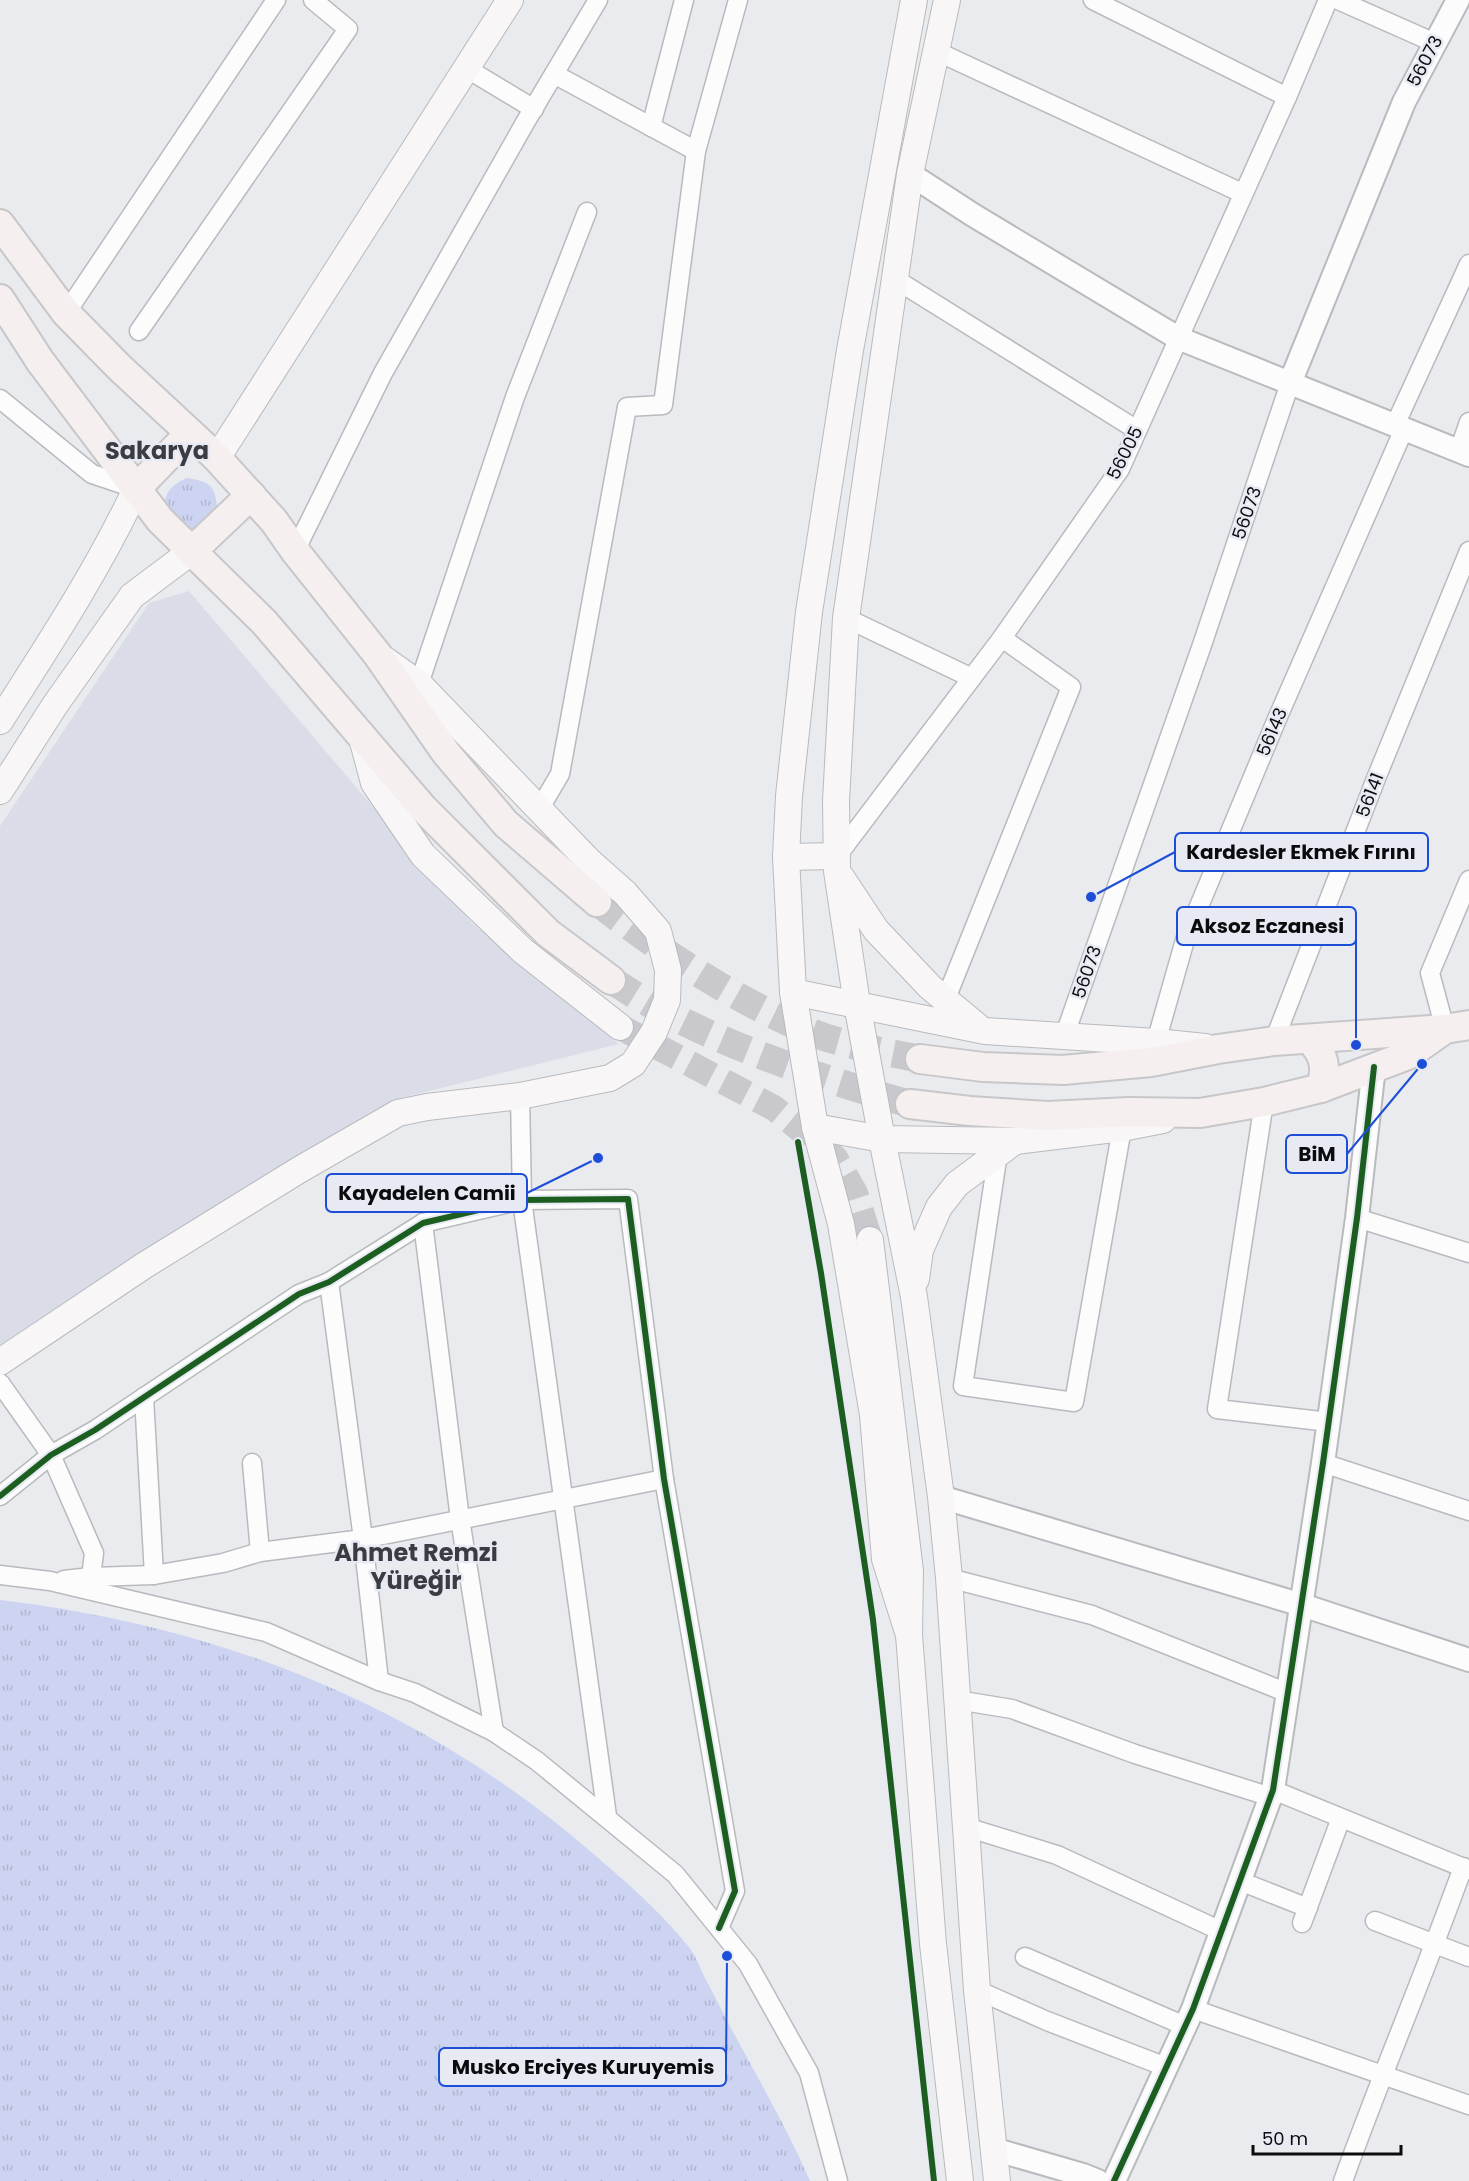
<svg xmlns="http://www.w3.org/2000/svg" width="1469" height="2181" font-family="Poppins,sans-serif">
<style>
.built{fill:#dadde8}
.grass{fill:url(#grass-tufts)}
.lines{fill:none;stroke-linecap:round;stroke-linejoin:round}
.secondary-tunnel{stroke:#c9c9cd;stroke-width:26;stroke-dasharray:26 13;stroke-linecap:butt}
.primary-tunnel{stroke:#c9c9cd;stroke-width:28;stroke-dasharray:28 14;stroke-linecap:butt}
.minor-casing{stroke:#b9babe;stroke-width:21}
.tertiary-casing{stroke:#b9babe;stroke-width:26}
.secondary-casing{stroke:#b9babe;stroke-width:28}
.primary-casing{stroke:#c7c7c9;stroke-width:32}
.minor{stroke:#fcfcfd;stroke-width:18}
.tertiary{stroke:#fcfcfd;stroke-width:22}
.secondary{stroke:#f8f6f6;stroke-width:26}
.primary{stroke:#f5f0ef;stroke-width:28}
.cycleway-casing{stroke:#e7eaf2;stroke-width:10}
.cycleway{stroke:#1b5e20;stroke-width:6}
.labels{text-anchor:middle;stroke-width:5;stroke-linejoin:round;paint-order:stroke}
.street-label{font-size:18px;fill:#0b0b0e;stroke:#e7eaf2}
.district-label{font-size:24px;font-weight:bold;fill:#3a3c42;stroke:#e7eaf2}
.leader{fill:none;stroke:#1d4ed8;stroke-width:2}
.callout-dot{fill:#1d4ed8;stroke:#e7eaf2;stroke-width:2}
.callout{fill:#e7eaf2;stroke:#1d4ed8;stroke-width:2}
.callout-label{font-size:20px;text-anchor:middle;font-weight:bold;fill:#0b0b0e}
</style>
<defs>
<pattern id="grass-tufts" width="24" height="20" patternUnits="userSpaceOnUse" patternTransform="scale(1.5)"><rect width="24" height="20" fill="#cdd4f2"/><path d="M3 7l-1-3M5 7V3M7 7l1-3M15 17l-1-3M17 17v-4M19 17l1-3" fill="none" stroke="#afb5ce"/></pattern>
</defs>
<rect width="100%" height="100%" fill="#eaebef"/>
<path class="built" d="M189 591 472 923 619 1044 393 1100 0 1349V826L149 603Z"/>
<g class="grass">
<path d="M187 478C208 481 216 485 217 508L195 530 179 527C175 522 169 517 167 512 159 496 174 483 187 478Z"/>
<path d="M0 1600C220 1626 421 1705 590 1851 624 1880 660 1911 688 1946 695 1954 699 1965 703 1974 712 1991 721 2009 730 2026 757 2077 787 2128 810 2181H0Z"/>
</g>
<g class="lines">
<path class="secondary-tunnel" d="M620 1027 774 1108 835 1158 855 1193 870 1240"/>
<g class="primary-tunnel">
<path d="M597 902C661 952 738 1002 813 1033 846 1046 884 1051 920 1059"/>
<path d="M611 980C629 991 647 1003 666 1013 744 1053 826 1080 910 1104"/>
</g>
<g class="minor-casing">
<g id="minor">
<path d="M1093 0 1287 97"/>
<path d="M1338 0 1435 43"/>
<path d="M936 51 1242 193"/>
<path d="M466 68 534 109"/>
<path d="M554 74 696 151"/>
<path d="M651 127 684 0"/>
<path d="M895 279 1137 430"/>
<path d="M66 313 276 0"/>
<path d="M139 331 348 29 313 0"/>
<path d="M0 399 92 474 134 488"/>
<path d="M1395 425 1469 264"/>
<path d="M1459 451 1469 422"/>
<path d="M295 551 383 373 526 121 598 0"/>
<path d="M846 618 972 678"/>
<path d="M419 684 515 397 587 212"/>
<path d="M540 808 560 774 627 407 663 405 696 151 738 0"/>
<path d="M837 856 1002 638 1120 469 1287 97 1328 0"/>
<path d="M945 1001 1071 687 1002 638"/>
<path d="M1445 1029 1430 973 1469 880"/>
<path d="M1064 1037 1202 645 1290 383"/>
<path d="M1274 1041 1377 776 1469 551"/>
<path d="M1156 1042 1185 940 1277 719 1404 429"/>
<path d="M520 1096 522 1200 607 1816"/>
<path d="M1264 1102 1217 1409 1329 1422"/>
<path d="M998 1153 963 1386 1074 1402 1122 1128"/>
<path d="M1357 1218 1469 1253"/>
<path d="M423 1223 460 1519 494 1732"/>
<path d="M329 1282 363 1539 379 1681"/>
<path d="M0 1383 51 1455 94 1553 91 1577"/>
<path d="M144 1397 154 1575"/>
<path d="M252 1463 260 1552"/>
<path d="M1323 1463 1469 1511"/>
<path d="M0 1496 51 1455 95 1430 299 1294 329 1282 423 1223 522 1200 628 1199 664 1479 735 1891 719 1928"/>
<path d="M0 1575 50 1581 266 1632 379 1681 415 1693 494 1732 537 1761 675 1874 748 1964 809 2073 838 2181"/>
<path d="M949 1578 1092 1615 1288 1693"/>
<path d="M64 1580 91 1577 154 1575 223 1563 260 1552 363 1539 664 1479"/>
<path d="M957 1700 1012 1709 1135 1754 1271 1797"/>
<path d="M1273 1790 1469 1870"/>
<path d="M966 1827 1057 1855 1221 1931"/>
<path d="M1240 1881 1308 1908"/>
<path d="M1375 1921 1469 1957"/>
<path d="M1302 1923 1341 1818"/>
<path d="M1025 1957 1185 2026"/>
<path d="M977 1990 1047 2021 1166 2067"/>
<path d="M1193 2009 1469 2105"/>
<path d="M1343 2181C1381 2076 1425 1973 1463 1867"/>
</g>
</g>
<g class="tertiary-casing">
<g id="tertiary">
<path d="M910 174 973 215 1178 338 1469 455"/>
<path d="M1290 383 1404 102 1458 0"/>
<path d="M941 1497 1302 1605 1469 1660"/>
<path d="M993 2149 1083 2175 1098 2181"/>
<path d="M1114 2181 1193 2009 1273 1790 1323 1463 1357 1218 1374 1067"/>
</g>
</g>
<g class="secondary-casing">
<g id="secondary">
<path d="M947 0 910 174 846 618 836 801 837 871 857 1004 882 1139 914 1297 941 1497 949 1578 977 1990 997 2181"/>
<path d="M217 458 510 0"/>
<path d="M0 721C48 646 98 570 136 489"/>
<path d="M361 734 374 783 423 855 523 951 620 1027"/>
<path d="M0 791 55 705 132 596 192 551"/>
<path d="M786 857 837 856"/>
<path d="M841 877 876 930 930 987 977 1026"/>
<path d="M793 992 985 1031 1156 1042 1205 1047"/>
<path d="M815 1127 882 1139 1015 1141 1122 1128 1163 1120"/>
<path d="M870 1240 910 1571 909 1635 933 1944 960 2181"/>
<path d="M916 1279 920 1250 939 1207 957 1184 1015 1141"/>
<path d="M0 1362 145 1265 299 1170 398 1113 427 1107 520 1096 610 1078 633 1064 654 1032 667 1000 668 970 658 931 625 893 589 861 419 684 385 660"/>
<path d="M909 1635 885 1559 873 1415 841 1224 815 1127 793 992 786 857 789 796 809 612 850 350 914 0"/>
</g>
</g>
<g class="primary-casing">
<g id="primary">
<path d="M0 224 66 313 120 368 217 458 274 521 295 551 377 654 446 753 506 824 597 902"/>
<path d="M0 299 40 361 160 520 264 622 423 808 548 933 611 980"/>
<path d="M136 489 190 433"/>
<path d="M192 551 251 495"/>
<path d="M1310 1039C1325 1057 1327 1066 1321 1088"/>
<path d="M920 1059 983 1067 1063 1070 1151 1062 1218 1049 1274 1041 1445 1029 1469 1025"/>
<path d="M910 1104 970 1111 1048 1116 1129 1112 1200 1113 1264 1102 1321 1088 1408 1055 1445 1029"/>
</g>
</g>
<use href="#minor" class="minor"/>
<use href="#tertiary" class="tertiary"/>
<use href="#secondary" class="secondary"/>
<use href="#primary" class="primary"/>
<g class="cycleway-casing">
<g id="cycleway">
<path d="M798 1142 821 1273 873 1620 934 2181"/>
<path d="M0 1496 51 1455 95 1430 299 1294 329 1282 423 1223 522 1200 628 1199 664 1479 735 1891 719 1928"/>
<path d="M1114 2181 1193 2009 1273 1790 1323 1463 1357 1218 1374 1067"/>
</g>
</g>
<use href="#cycleway" class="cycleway"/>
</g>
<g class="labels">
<g class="street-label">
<text transform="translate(1425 61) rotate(-62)" y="6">56073</text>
<text transform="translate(1125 453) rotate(-63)" y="6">56005</text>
<text transform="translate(1247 513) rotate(-71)" y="6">56073</text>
<text transform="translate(1272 732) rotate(-67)" y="6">56143</text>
<text transform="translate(1370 795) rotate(-69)" y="6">56141</text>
<text transform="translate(1087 972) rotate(-71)" y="6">56073</text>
</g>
<g class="district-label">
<text x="157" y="459">Sakarya</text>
<text x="416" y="1561">Ahmet Remzi<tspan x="416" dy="28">Yüreğir</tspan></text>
</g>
</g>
<path class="leader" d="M1091 897L1175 852M1356 1045L1356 926M1422 1064L1347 1154M598 1158L527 1193M727 1956L726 2067"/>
<g class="callout-dot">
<circle cx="1091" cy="897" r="6"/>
<circle cx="1356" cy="1045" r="6"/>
<circle cx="1422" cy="1064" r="6"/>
<circle cx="598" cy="1158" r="6"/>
<circle cx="727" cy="1956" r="6"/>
</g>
<g class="callout">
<rect x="1175" y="833" width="253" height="38" rx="6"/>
<rect x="1177" y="907" width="179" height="38" rx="6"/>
<rect x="1286" y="1135" width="61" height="38" rx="6"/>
<rect x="326" y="1174" width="201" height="38" rx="6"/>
<rect x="439" y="2048" width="287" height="38" rx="6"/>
</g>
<g class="callout-label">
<text x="1301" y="859">Kardesler Ekmek Fırını</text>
<text x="1267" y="933">Aksoz Eczanesi</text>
<text x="1317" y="1161">BiM</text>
<text x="427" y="1200">Kayadelen Camii</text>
<text x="583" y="2074">Musko Erciyes Kuruyemis</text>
</g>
<path d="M1253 2145v9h148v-9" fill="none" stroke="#0b0b0e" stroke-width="3"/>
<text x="1262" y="2145" font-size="18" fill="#0b0b0e" stroke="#e7eaf2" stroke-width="4.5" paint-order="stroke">50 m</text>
</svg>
